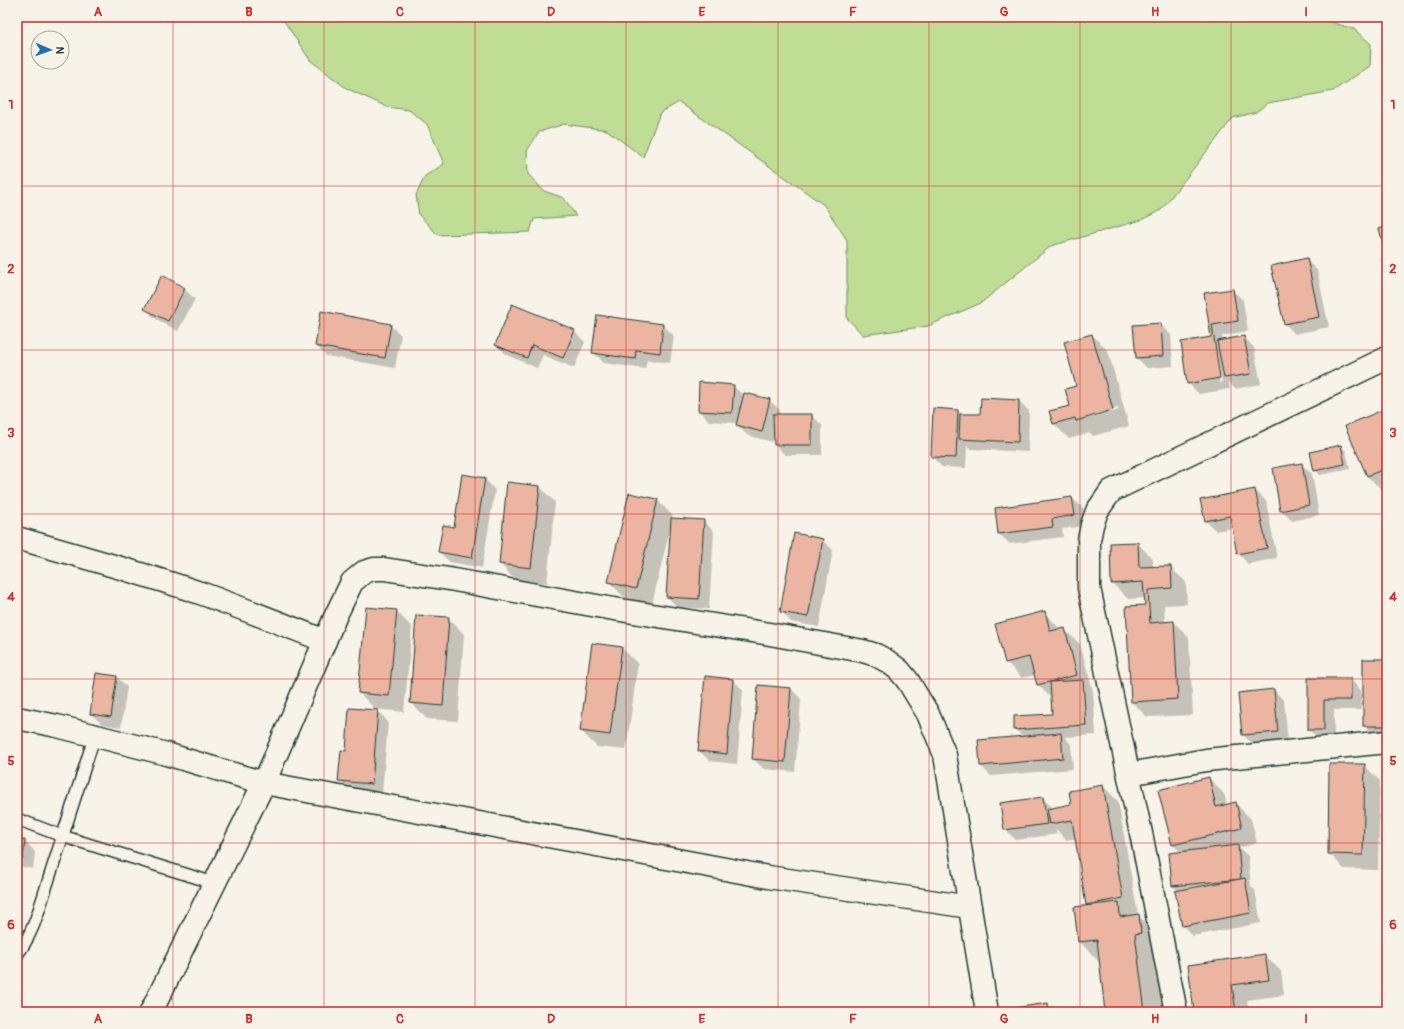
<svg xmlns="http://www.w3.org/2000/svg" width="1404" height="1029" font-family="Pangolin,sans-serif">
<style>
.green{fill:#c0dd95;stroke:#708d64}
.shadow{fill:#0003;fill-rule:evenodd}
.building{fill:#ecb5a1;stroke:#1f3d34}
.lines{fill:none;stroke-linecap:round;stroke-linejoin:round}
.lane-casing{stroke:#1f3d34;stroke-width:14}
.street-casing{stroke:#1f3d34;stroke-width:25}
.lane{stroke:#f7f3e8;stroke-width:11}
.street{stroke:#f7f3e8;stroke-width:22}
.grid{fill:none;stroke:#d62828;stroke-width:1;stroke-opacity:0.55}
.neatline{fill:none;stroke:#d62828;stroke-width:1.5}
.grid-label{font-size:13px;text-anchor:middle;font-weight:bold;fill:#d62828}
</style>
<rect width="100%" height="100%" fill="#f7f3e8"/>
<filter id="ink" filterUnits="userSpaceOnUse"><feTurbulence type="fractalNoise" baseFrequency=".025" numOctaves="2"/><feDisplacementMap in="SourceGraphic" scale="8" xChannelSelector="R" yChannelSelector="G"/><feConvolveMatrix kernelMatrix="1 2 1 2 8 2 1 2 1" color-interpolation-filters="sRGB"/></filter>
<g filter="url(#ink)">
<path class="green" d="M266 17H1314L1354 29 1371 44 1370 66 1333 91 1268 103 1256 112 1233 118 1161 210 1141 220 1051 246 981 303 928 326 863 335 847 318V240L824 205 679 102 660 113 643 157 607 130 564 124 539 132 527 151 528 174 544 191 564 198 576 216 534 219 530 232 438 235 419 215 416 195 425 176 444 164 427 124 409 110 387 107 346 88 310 60 284 21Z"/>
<g class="shadow">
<path d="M1306 260 1317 270 1329 327 1295 334 1285 324Z"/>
<path d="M184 289 195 299 178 331 156 319 146 309Z"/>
<path d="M1232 290 1243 300 1248 331 1222 336 1223 341 1244 337 1254 348 1261 384 1235 389 1229 382 1230 389 1199 394 1188 383 1212 338 1205 294ZM1214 348H1216L1222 383H1220Z"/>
<path d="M598 316 663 325 674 336 670 363 647 360 645 369 604 363 593 352Z"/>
<path d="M1160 324 1171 335 1173 366 1147 368 1136 357Z"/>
<path d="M390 325 401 335 395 368 326 356 316 346Z"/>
<path d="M574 331 585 342 574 368 543 355 537 368 507 355 496 345Z"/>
<path d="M1092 335 1108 351 1129 426 1093 436 1090 433 1069 439 1054 424 1071 406ZM1118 408 1119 410 1084 419V417Z"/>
<path d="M733 386 744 396 769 400 780 410 779 415H811L822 425V455H785L775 445 774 436 772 442 747 435 737 425V423L709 421 699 411Z"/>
<path d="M1019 401 1029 411 1028 452 970 449 967 446 966 468 942 467 932 457 958 411 962 415H981Z"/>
<path d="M1387 409V490L1383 491 1367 476Z"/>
<path d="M1341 446 1346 451 1350 469 1320 475 1315 470Z"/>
<path d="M1301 464 1312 474 1319 515 1292 521 1281 510Z"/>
<path d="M485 479 495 490 482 568 450 562 439 552Z"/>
<path d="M539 486 555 502 547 583 515 580 500 564Z"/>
<path d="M1255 490 1266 501 1277 558 1248 564 1238 553 1233 528 1216 531 1206 521Z"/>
<path d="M1072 498 1083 508 1085 526 1062 529 1063 537 1010 544 999 534 996 509Z"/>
<path d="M657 500 673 516 672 519 704 521 714 532 709 609 677 607 667 596 671 529H670L652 604 625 598 609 582Z"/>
<path d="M822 540 833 550 819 627 791 622 781 611Z"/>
<path d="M1137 543 1153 559V568L1170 567 1186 582 1187 604 1164 605 1165 623 1174 622 1189 638 1193 715 1147 717 1132 702 1146 606 1145 598 1128 599 1112 583Z"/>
<path d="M396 611 412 627 404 712 375 709 359 693Z"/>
<path d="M1044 612 1061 630 1064 629 1080 644 1093 691 1096 735 1064 737 1071 744 1073 769 991 776 981 766 1023 737 1015 729 1053 715 1052 699 1038 685 1035 675 1022 678 1006 662Z"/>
<path d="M448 618 464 634 458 721 427 719 411 703Z"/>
<path d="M622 648 638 664 626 750 597 747 581 731Z"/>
<path d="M1387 660V736H1375L1364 726Z"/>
<path d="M117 677 127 687 121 727 102 724 91 714Z"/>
<path d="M1309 679H1350L1361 690V710H1334V740H1320L1309 730Z"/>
<path d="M733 680 743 690 737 764 710 761 699 751Z"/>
<path d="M759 686 791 689 801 699 795 772 764 769 753 759Z"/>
<path d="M1274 690 1284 701 1288 742 1254 745 1243 735Z"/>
<path d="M378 711 388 722 382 794 350 791 339 780 347 752Z"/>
<path d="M1364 765 1380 781 1378 870 1344 869 1329 853Z"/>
<path d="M1209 778 1224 794 1227 805 1235 803 1251 819 1257 843 1239 848 1248 856 1251 886 1255 890 1261 923 1193 936 1182 925 1179 892 1173 886 1170 853 1181 852 1173 845Z"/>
<path d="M1103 786 1118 801 1138 915 1159 936 1155 954 1162 1012H1106L1099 962 1079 941 1089 906 1087 904 1076 838 1066 840 1056 829 1057 834 1016 840 1005 829 1043 798 1053 809 1073 805Z"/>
<path d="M17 840 25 841 35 852 33 869 17 866Z"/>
<path d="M1265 956 1281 971 1284 995 1247 1000 1249 1012H1195Z"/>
<path d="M1047 1004 1055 1012H1002Z"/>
</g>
<g class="building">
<path d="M1387 226V256L1379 229Z"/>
<path d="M1307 258 1319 317 1284 324 1271 266Z"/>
<path d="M162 275 185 288 168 321 144 309Z"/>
<path d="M1233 289 1238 321 1212 325 1220 378 1187 384 1181 342 1211 337 1204 293Z"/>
<path d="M512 304 575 330 563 358 532 345 527 358 495 345Z"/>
<path d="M321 311 391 324 385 358 315 346Z"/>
<path d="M597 315 663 324 660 353 636 350 635 359 592 353Z"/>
<path d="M1161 323 1163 356 1136 358 1133 325Z"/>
<path d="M1092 334 1113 410 1076 421 1075 418 1053 424 1049 411 1070 406 1065 389 1076 386 1064 342Z"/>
<path d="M1244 336 1251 374 1224 378 1217 341Z"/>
<path d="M699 382 734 385 732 413 698 411Z"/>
<path d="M744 393 770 399 762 432 736 425Z"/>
<path d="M981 398 1019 400 1018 442 959 439 960 414H980Z"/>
<path d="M933 408 958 410 956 458 931 457Z"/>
<path d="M1387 408V468L1367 476 1345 426Z"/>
<path d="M773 414H812V445H774Z"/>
<path d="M1341 445 1345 464 1314 471 1310 452Z"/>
<path d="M1302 463 1309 505 1280 511 1273 468Z"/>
<path d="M462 474 485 478 472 558 438 552 443 525 454 527Z"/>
<path d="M507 482 540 486 531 568 499 564Z"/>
<path d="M1255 489 1267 548 1237 554 1230 516 1205 521 1200 500Z"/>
<path d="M629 493 658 499 636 589 608 582Z"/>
<path d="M1072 497 1075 515 1052 519 1053 527 998 534 995 508Z"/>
<path d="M671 518 704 520 699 599 666 597Z"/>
<path d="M794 533 823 539 808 617 780 612Z"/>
<path d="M1138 542 1139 567 1171 566 1172 588 1148 590 1150 623 1174 621 1178 699 1131 702 1126 606 1145 605 1143 582 1111 584 1110 543Z"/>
<path d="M366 607 397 610 389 696 358 693Z"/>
<path d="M1045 611 1050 631 1065 628 1077 675 1037 685 1029 657 1005 663 995 624Z"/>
<path d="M416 615 449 617 443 706 410 703Z"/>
<path d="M592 643 622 647 610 735 580 731Z"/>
<rect x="1363" y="659" width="24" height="67"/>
<path d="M96 673 117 676 111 717 90 714Z"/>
<path d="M705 676 733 679 727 754 698 751Z"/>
<path d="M1308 678H1351V700H1324V730H1308Z"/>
<path d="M1083 680 1086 725 1014 730V716L1052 714 1050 682Z"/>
<path d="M758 685 791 688 785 762 752 759Z"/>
<path d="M1274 689 1278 732 1242 735 1238 693Z"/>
<path d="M349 708 378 710 372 784 338 781 341 750 346 751Z"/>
<path d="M1061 733 1063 758 980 766 978 740Z"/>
<path d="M1329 764H1365L1363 855 1328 854Z"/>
<path d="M1209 777 1216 807 1236 802 1242 828 1172 845 1158 790Z"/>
<path d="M1103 785 1123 898 1086 905 1072 820 1050 824 1047 809 1071 804 1069 791Z"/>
<path d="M1043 797 1047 824 1004 830 1000 803Z"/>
<path d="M17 839 25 840 23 859 17 858Z"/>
<path d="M1238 845 1241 879 1172 886 1169 853Z"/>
<path d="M1245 878 1251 913 1182 926 1175 891Z"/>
<path d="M1119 902 1120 917 1139 914 1141 933 1135 934 1145 1012H1105L1097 940 1078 942 1074 907Z"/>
<path d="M1265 954 1269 980 1232 985 1236 1012H1194L1188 965Z"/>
<path d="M1048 1003 1049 1012H1001L1000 1010Z"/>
</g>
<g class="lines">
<g class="lane-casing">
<g id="lane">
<path d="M17 819 62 836 214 883"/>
<path d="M17 955C27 942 33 928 38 913L95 735"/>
</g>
</g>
<g class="street-casing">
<g id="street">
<path d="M17 538C79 556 142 573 203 594 244 609 285 625 325 641"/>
<path d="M17 718 57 726 163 753 264 783 768 877 970 907"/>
<path d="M1129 774 1206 760 1387 742"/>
<path d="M151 1012 264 783 336 615 352 582 364 572 374 569H384L449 579 608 608 764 633 863 651 876 655 887 661 899 670 908 681 928 714 945 755 987 1012"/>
<path d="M1176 1012 1142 838 1089 588V540L1092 525 1097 511 1111 491 1387 358"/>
</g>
</g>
<use href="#lane" class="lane"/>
<use href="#street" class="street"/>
</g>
</g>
<path class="grid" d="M173 17V1012M324 17V1012M475 17V1012M626 17V1012M778 17V1012M929 17V1012M1080 17V1012M1231 17V1012M17 186H1387M17 350H1387M17 514H1387M17 679H1387M17 843H1387"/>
<rect width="1404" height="1029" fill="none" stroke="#f7f3e8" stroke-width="44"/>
<g transform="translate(50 50) rotate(92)"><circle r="19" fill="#f7f3e8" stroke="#a1aaa0"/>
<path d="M0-3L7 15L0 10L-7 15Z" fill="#1f6fb2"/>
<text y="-6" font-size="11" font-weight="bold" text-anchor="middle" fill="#1f3d34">N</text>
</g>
<rect x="22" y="22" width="1360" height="985" class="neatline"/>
<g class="grid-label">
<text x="98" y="16">A</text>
<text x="249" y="16">B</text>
<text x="400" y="16">C</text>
<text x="551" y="16">D</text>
<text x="702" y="16">E</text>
<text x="853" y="16">F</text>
<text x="1004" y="16">G</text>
<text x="1155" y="16">H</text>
<text x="1306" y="16">I</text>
<text x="11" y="109">1</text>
<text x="1393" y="109">1</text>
<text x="11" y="273">2</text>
<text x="1393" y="273">2</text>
<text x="11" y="437">3</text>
<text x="1393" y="437">3</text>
<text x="11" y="601">4</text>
<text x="1393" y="601">4</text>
<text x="11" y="765">5</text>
<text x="1393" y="765">5</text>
<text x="11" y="929">6</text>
<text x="1393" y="929">6</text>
<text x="98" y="1023">A</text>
<text x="249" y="1023">B</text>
<text x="400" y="1023">C</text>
<text x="551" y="1023">D</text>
<text x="702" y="1023">E</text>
<text x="853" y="1023">F</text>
<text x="1004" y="1023">G</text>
<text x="1155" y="1023">H</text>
<text x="1306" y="1023">I</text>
</g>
</svg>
